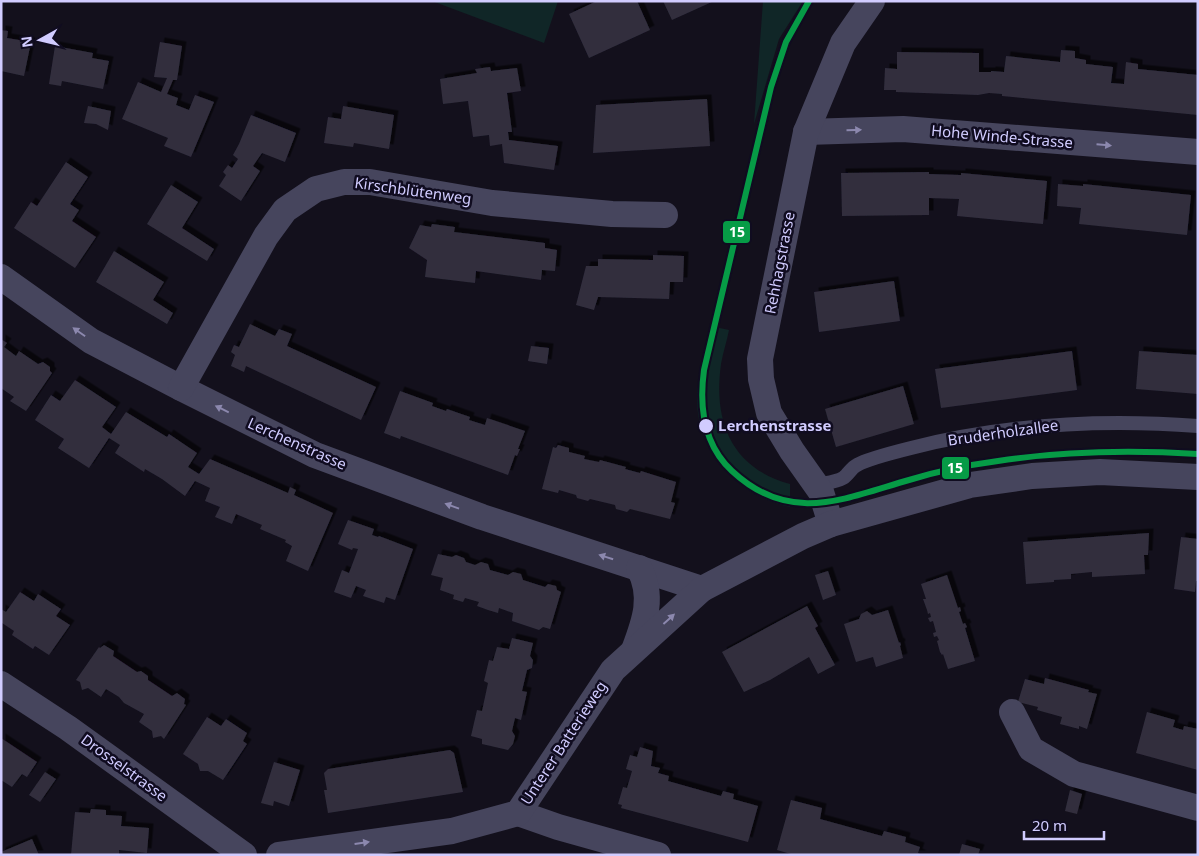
<svg xmlns="http://www.w3.org/2000/svg" width="1199" height="856" font-family="'Noto Sans',sans-serif">
<style>
.green{fill:#102627}
.building{fill:#312e3e;filter:url(#shadow)}
.lines{fill:none;stroke-linecap:round;stroke-linejoin:round}
.lane{stroke:#46455d;stroke-width:14}
.street{stroke:#46455d;stroke-width:26}
.tram-1-casing{stroke:#100c20;stroke-width:10}
.tram-1{stroke:#069b46;stroke-width:6}
.oneway{fill:#8c88ae}
.stop-dot{fill:#d1ccff;stroke:#100c20;stroke-width:2}
.labels{text-anchor:middle;stroke-width:5;stroke-linejoin:round;paint-order:stroke}
.street-label{font-size:15px;fill:#d1ccff;stroke:#100c20}
.stop-label{font-size:15px;font-weight:bold;fill:#d1ccff;stroke:#100c20;text-anchor:start}
.line-badge{stroke:#100c20;stroke-width:2}
.badge-label{font-size:14px;text-anchor:middle;font-weight:bold;fill:#fff}
</style>
<defs>
<filter id="shadow"><feDropShadow dx="4.5" dy="-4.5" stdDeviation="0" flood-color="#0009"/></filter>
</defs>
<rect width="100%" height="100%" fill="#13101c"/>
<g class="green">
<path d="M432 1H558L544 43Z"/>
<path d="M763 1H803L779 39 754 124Z"/>
<path d="M710 326 729 330C727 341 723 352 721 364 713 421 731 468 790 484V507C740 497 698 454 697 401 697 376 705 350 710 326Z"/>
</g>
<g class="building">
<path d="M597 1H637L650 30 589 58 569 14Z"/>
<path d="M663 1H714L672 20Z"/>
<path d="M1 30 8 31 7 38 31 42 24 76 1 71Z"/>
<path d="M160 42 182 46 177 80H173L167 94 178 98 176 105 189 110 195 95 214 102 191 157 164 146 168 138 122 119 138 82 161 92 167 78 154 77Z"/>
<path d="M55 46 93 53 92 58 109 61 103 89 62 81 61 86 49 84Z"/>
<path d="M1061 50 1075 51V58L1086 60V64L1113 67 1111 83 1124 84 1126 62 1138 64V69L1198 75V115L1002 96V94L989 93 978 95 896 92V90H884L885 68 897 69V52L979 53V72H991V71L1004 72 1006 56 1060 62Z"/>
<path d="M490 67 491 71 517 68 521 91 507 93 512 132H508L509 140 558 146 554 170 504 163 502 144 490 146 489 135 473 137 468 101 443 104 440 79 477 73 475 69Z"/>
<path d="M707 99 710 146 593 153 596 105Z"/>
<path d="M88 106 111 111 108 130 96 124 84 123Z"/>
<path d="M343 106 394 115 389 149 354 143 353 147 324 143 328 117 341 119Z"/>
<path d="M251 115 296 133 285 162 262 153 253 166 260 171 241 201 219 186 226 175 223 172 228 165 232 168 238 159 233 155 239 144Z"/>
<path d="M66 162 88 177 70 204 79 210 72 221 96 237 75 268 14 228 31 202 37 206Z"/>
<path d="M929 172V174L961 175V173L1047 181 1043 224 957 216 959 199 929 198V215L842 216 841 173Z"/>
<path d="M1058 184 1083 186V184L1191 195 1187 235 1079 224 1081 208 1057 206Z"/>
<path d="M171 185 198 202 182 228 214 249 207 261 147 224Z"/>
<path d="M432 224 455 227 454 232 545 243V248L557 250 555 271 542 270 541 280 476 271 475 283 425 277 427 260 409 248 420 225 431 227Z"/>
<path d="M114 251 164 282 153 300 173 313 167 324 96 282Z"/>
<path d="M653 255 684 256 683 282H670L669 299 598 297 594 310 576 305 586 266H598V259L653 260Z"/>
<path d="M894 281 900 321 819 332 814 292Z"/>
<path d="M250 324 275 336 279 329 292 334 287 346 376 387 361 420 246 366 244 372 231 366 235 355 231 352 234 345 239 347Z"/>
<path d="M1 339 7 343 4 347 16 356 19 351 38 364 43 362 50 367V371L52 373 26 411 10 401 14 397 1 388Z"/>
<path d="M531 346 549 348 547 364 528 361Z"/>
<path d="M1072 351 1077 390 941 408 935 369Z"/>
<path d="M1139 351 1198 355V394L1136 389Z"/>
<path d="M75 380 116 407 102 427 111 434 126 412 167 437 169 434 197 453 188 467 199 474 210 459 288 493 290 487 296 490 294 495 333 513 308 571 286 561 292 546 285 542 286 540 260 529 262 525 236 514 232 524 215 517 220 507 205 501 210 488 195 481 185 496 162 479 145 469 144 472 115 453 120 445 109 438 89 468 58 448 64 439 35 420 51 395 60 401Z"/>
<path d="M903 386 914 424 836 447 825 409Z"/>
<path d="M400 391 433 403 432 406 446 411 447 409 470 417 469 420 485 425 487 418 525 431 518 449H520L517 456 515 455 508 475 401 436 400 439 384 433Z"/>
<path d="M558 445 569 448V452L585 456 584 459 599 462 600 460 626 467 625 469 640 473 641 471 676 482 671 502 675 503 670 519 630 509 627 512 616 509 615 505 611 504 590 499 588 501 577 498 576 495 559 490 558 493 542 489 553 447 556 448Z"/>
<path d="M348 520 374 529 372 535 378 537 379 536 413 549 395 600 386 597 384 603 363 596 366 590 356 586 351 598 334 592 342 570 349 573 358 549 353 548 352 550 338 544Z"/>
<path d="M1149 533 1148 555H1144L1145 574 1092 577V572L1071 574V579L1054 580V582L1026 584 1023 542Z"/>
<path d="M1181 537 1198 539V581H1196L1195 592 1174 589Z"/>
<path d="M438 554 452 557 456 555 464 558 466 562 475 565 481 562 488 564 490 570 508 575 513 572 521 574 523 580 545 587 548 584 556 586 557 590 561 592 550 629 543 627 539 630 512 621 513 613 499 608 498 613 488 610 477 606 479 602 465 598 463 602 453 599 454 595 440 590 443 578 431 575Z"/>
<path d="M828 571 836 595 823 600 815 575Z"/>
<path d="M947 575 958 608 960 607 961 611 959 612 963 624 965 623 967 627 965 628 975 661 948 669 943 654 942 655 940 652 937 641 939 640 937 636 934 637 933 633 936 632 933 621 930 622 928 618 931 617 930 613 928 614 927 610 923 599H926L921 584Z"/>
<path d="M20 592 34 601 38 594 61 609 56 616 70 625 49 655 35 646 33 649 12 635 14 631 2 623 1 625V609L6 612Z"/>
<path d="M807 606 818 626 815 628 835 665 818 674 809 657 770 680 744 692 722 652Z"/>
<path d="M888 610 899 643 900 642 901 645 900 646 903 658 876 667 873 657 856 662 844 624 859 619 861 614 867 611 872 615Z"/>
<path d="M512 638 533 643 530 656 533 660 532 668 527 670 522 691 527 692 521 720 515 718 512 731 515 736 513 744 508 750 482 744V739L471 736 477 710 482 711 488 683 484 681 489 660 493 661 497 647 509 649Z"/>
<path d="M104 645 114 651 113 656 137 672 141 671 148 676V680L172 696 177 693 185 699 184 704 186 705 164 739 161 736 153 738 152 731 139 722 144 714 124 703 119 697 106 689 101 697 88 688 82 690 80 682 76 680 99 647 100 648Z"/>
<path d="M1045 678 1089 690 1088 692 1097 694 1087 729 1079 726V729L1060 724 1062 717 1037 710 1038 707 1018 702 1025 679 1044 684Z"/>
<path d="M1147 712 1175 720 1173 727 1183 730 1184 726 1198 729V770L1136 753Z"/>
<path d="M207 717 221 726 226 719 247 733 243 741 247 744 223 780 208 771H200L198 764 183 754Z"/>
<path d="M1 738 37 762 27 777 22 774 12 787 1 780Z"/>
<path d="M640 747 653 751 651 766 660 768 658 773 669 776 668 781 721 796 723 791 734 794 733 799 758 806 748 842 621 808 622 805 618 804 623 787 627 788 632 771 626 769 630 755 637 757Z"/>
<path d="M450 750 454 753 463 792 328 813 324 790H327L324 773 328 769Z"/>
<path d="M274 762 300 770 289 806 274 801 273 806 261 803Z"/>
<path d="M45 772 56 779 40 802 29 795Z"/>
<path d="M1070 790 1082 794 1077 814 1065 811Z"/>
<path d="M791 800 822 808 820 819 882 836 884 831 906 837 905 842 920 847 918 853 922 855H794L777 850Z"/>
<path d="M91 809 106 810V815L122 816 121 826 149 828 147 853 119 850V855H71L75 812 90 813Z"/>
<path d="M32 839 39 855H1V852Z"/>
<path d="M962 844 980 849 978 855H959Z"/>
</g>
<g class="lines">
<path class="lane" d="M817 485C825 483 836 482 843 478 848 475 851 468 857 465 865 460 899 451 911 448 1004 424 1102 419 1198 426"/>
<g class="street">
<path d="M806 132 903 129 1198 152"/>
<path d="M1 277 91 341 181 388 315 455 482 517 702 589"/>
<path d="M181 388 266 236 285 210 316 189 344 182H370L492 203 612 214 665 215"/>
<path d="M831 524 821 492 792 451 769 413 761 379 760 359 806 132 843 43 872 1"/>
<path d="M634 650C645 621 654 596 639 568"/>
<path d="M1 684 68 728 244 855"/>
<path d="M1012 712 1031 749 1074 774 1198 808"/>
<path d="M518 813 558 827 658 855"/>
<path d="M279 855 452 831 518 813 613 670 702 589 803 536 831 524 970 485 1032 476 1100 472 1198 477"/>
</g>
<g class="tram-1-casing">
<path id="tram-1" d="M809 1 786 42 771 87 704 370C699 407 704 445 732 471 790 525 843 499 909 480 938 471 968 465 998 461 1064 451 1131 450 1198 454"/>
</g>
<use href="#tram-1" class="tram-1"/>
</g>
<defs><path id="oneway-solid" d="M-6-.8H1V-3.2L6.5 0L1 3.2V.8H-6Z" transform="scale(1.25)"/></defs>
<g class="oneway">
<use href="#oneway-solid" transform="translate(854 130) rotate(-2)"/>
<use href="#oneway-solid" transform="translate(1104 145) rotate(5)"/>
<use href="#oneway-solid" transform="translate(79 332) rotate(-145)"/>
<use href="#oneway-solid" transform="translate(222 409) rotate(-154)"/>
<use href="#oneway-solid" transform="translate(452 506) rotate(-160)"/>
<use href="#oneway-solid" transform="translate(606 557) rotate(-162)"/>
<use href="#oneway-solid" transform="translate(669 619) rotate(-42)"/>
<use href="#oneway-solid" transform="translate(362 843) rotate(-8)"/>
</g>
<circle class="stop-dot" cx="706" cy="426" r="8"/>
<g class="labels">
<g class="street-label">
<text transform="translate(1002 137) rotate(5)" y="5">Hohe Winde-Strasse</text>
<text transform="translate(413 191) rotate(8)" y="5">Kirschblütenweg</text>
<text transform="translate(780 263) rotate(-79)" y="5">Rehhagstrasse</text>
<text transform="translate(1003 433) rotate(-8)" y="5">Bruderholzallee</text>
<text transform="translate(297 444) rotate(24)" y="5">Lerchenstrasse</text>
<text transform="translate(564 743) rotate(-57)" y="5">Unterer Batterieweg</text>
<text transform="translate(124 768) rotate(36)" y="5">Drosselstrasse</text>
</g>
<g class="stop-label">
<text x="718" y="431">Lerchenstrasse</text>
</g>
</g>
<g class="line-badge">
<rect x="722" y="220" width="29" height="24" rx="5" fill="#069b46"/>
<rect x="941" y="456" width="29" height="24" rx="5" fill="#069b46"/>
</g>
<g class="badge-label">
<text x="737" y="237">15</text>
<text x="955" y="473">15</text>
</g>
<rect width="1199" height="856" fill="none" stroke="#d1ccff" stroke-width="5"/>
<g transform="translate(40 40) rotate(262)" stroke="#100c20" stroke-width="4" paint-order="stroke">
<path d="M0-4L9 19L0 12L-9 19Z" fill="#d1ccff"/>
<text y="-8" font-size="14" font-weight="bold" text-anchor="middle" fill="#d1ccff">N</text>
</g>
<path d="M1024 831v8h80v-8" fill="none" stroke="#d1ccff" stroke-width="2.5"/>
<text x="1032" y="831" font-size="15" fill="#d1ccff" stroke="#100c20" stroke-width="4" paint-order="stroke">20 m</text>
</svg>
